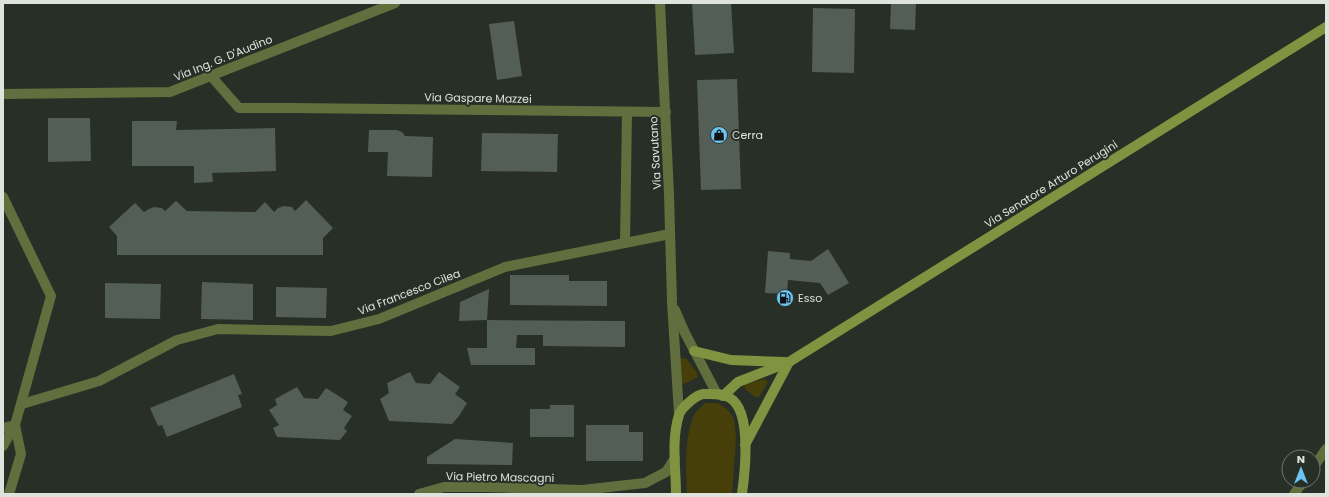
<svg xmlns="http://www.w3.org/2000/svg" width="1329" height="497" font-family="Poppins,sans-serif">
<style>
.green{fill:#463f09}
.building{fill:#535e57}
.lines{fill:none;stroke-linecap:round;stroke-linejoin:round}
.lane{stroke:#616e3d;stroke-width:10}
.street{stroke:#616e3d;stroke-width:10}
.secondary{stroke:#7f9341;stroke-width:10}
.labels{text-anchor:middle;stroke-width:4;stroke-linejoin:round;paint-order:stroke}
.street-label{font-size:11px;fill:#dfe3de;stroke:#282f26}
.poi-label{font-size:11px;fill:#dfe3de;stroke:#282f26;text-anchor:start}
</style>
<rect width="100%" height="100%" fill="#282f26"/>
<g class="green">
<path d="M680 358 687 359 697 373 698 377 680 386Z"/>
<path d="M765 379 768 382 759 397H755L744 388 745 384Z"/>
<path d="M705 403H718L728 410 734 419 736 438 732 494H687C686 469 684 439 694 415 696 411 702 407 705 403Z"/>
</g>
<g class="building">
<path d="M692 3H731L734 53 695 55Z"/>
<path d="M891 3H916L915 30 890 29Z"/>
<path d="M813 8 855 9 854 73 812 72Z"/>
<path d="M514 21 522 76 497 80 489 24Z"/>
<path d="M737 79 741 189 701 190 697 80Z"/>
<path d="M48 118H90L91 161 48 162Z"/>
<path d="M132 121H177L176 130 275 128 276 171 212 173 213 182 194 183V166H132Z"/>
<path d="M369 130H397L402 132 405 136 433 137 432 177 387 176 388 152H368Z"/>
<path d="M482 133 558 134 557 172 481 171Z"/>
<path d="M306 200 333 228 323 238V255H117V236L109 227 135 203 144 212 149 209 154 207 162 208 165 211 176 201 187 211 255 212 265 202 274 212 278 208 284 206 292 207 295 211Z"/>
<path d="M828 249 849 283 828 295 820 283 788 280 787 294 765 293 768 251 790 253V259L811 261Z"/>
<path d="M510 275H569V281H607V306L510 305Z"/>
<path d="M202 282 253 284V320L201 319Z"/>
<path d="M105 283 161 284 160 319 105 318Z"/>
<path d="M276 287 327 288 326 318 276 317Z"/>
<path d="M489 289 487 320 459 321 460 302Z"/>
<path d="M487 320 625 321V347L543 346V335H517L516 348H535V365H471L467 348H487Z"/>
<path d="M410 372 416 383 430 384 439 372 460 387 455 394 467 403 459 416 452 424 389 421 380 399 389 393 387 383Z"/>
<path d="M234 374 242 394 238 395 242 407 167 437 162 425 158 426 150 408Z"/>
<path d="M297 387 304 398 318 399 326 388 348 402 343 410 352 416 344 428 347 431 340 440 277 437 273 428 279 425 269 410 277 405 275 399Z"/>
<path d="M550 405H574V437H530V409H550Z"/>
<path d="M586 425H629V432H643V461H586Z"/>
<path d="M455 439 513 443 512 465 427 464V457Z"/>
</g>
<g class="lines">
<g class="lane">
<path d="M211 76 239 108H290"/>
<path d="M625 243 627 112"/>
</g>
<g class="street">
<path d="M660 3 669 194 672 302 679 414"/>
<path d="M3 94 170 92 395 3"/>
<path d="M290 108 666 112"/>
<path d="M3 197 51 296 15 425 3 446"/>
<path d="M675 310 685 333 717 394"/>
<path d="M22 404 99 381 177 340 218 329 331 331 379 319 505 267 670 234"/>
<path d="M3 428 15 425"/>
<path d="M1313 468 1326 449"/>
<path d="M9 494 21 454 15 425"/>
<path d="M419 494 444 487H485L582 490 645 483 666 472 675 458"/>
<path d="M1294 494 1304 481"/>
</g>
<g class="secondary">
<path d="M694 351 731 360 785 362"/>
<path d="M723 396 738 382 789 362 1326 27"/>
<path d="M745 445 789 362"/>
<path d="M676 494C676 469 671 440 679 415 681 408 696 395 703 394 711 394 723 393 730 398 752 411 745 472 742 494"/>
</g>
</g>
<defs>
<g id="shop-disc" transform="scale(0.9)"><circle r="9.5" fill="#6ac3f1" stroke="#282f26"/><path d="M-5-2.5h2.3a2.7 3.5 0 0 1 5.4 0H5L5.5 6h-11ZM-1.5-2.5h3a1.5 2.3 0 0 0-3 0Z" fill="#111"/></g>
<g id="fuel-disc" transform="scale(0.9)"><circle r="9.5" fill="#6ac3f1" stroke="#282f26"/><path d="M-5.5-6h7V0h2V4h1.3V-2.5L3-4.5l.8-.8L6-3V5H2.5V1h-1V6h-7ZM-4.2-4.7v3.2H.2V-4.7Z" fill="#111"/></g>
</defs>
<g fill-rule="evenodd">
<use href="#shop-disc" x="719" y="135"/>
<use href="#fuel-disc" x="785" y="298"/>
</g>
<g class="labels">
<g class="street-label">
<text transform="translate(223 58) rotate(-22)" y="4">Via Ing. G. D'Audino</text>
<text transform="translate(478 98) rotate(1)" y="4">Via Gaspare Mazzei</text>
<text transform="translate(655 153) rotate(-93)" y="4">Via Savutano</text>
<text transform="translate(1051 184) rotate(-32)" y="4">Via Senatore Arturo Perugini</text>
<text transform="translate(409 292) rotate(-21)" y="4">Via Francesco Cilea</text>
<text transform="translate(500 477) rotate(1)" y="4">Via Pietro Mascagni</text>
</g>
<g class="poi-label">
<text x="732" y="139">Cerra</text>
<text x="798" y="302">Esso</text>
</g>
</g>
<rect width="1329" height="497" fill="none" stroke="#dfe3de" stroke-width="8"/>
<g transform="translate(1301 469)"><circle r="19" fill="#282f26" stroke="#717770"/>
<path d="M0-3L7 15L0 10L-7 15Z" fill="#6ac3f1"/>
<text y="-6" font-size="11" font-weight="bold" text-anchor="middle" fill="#dfe3de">N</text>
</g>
</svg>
